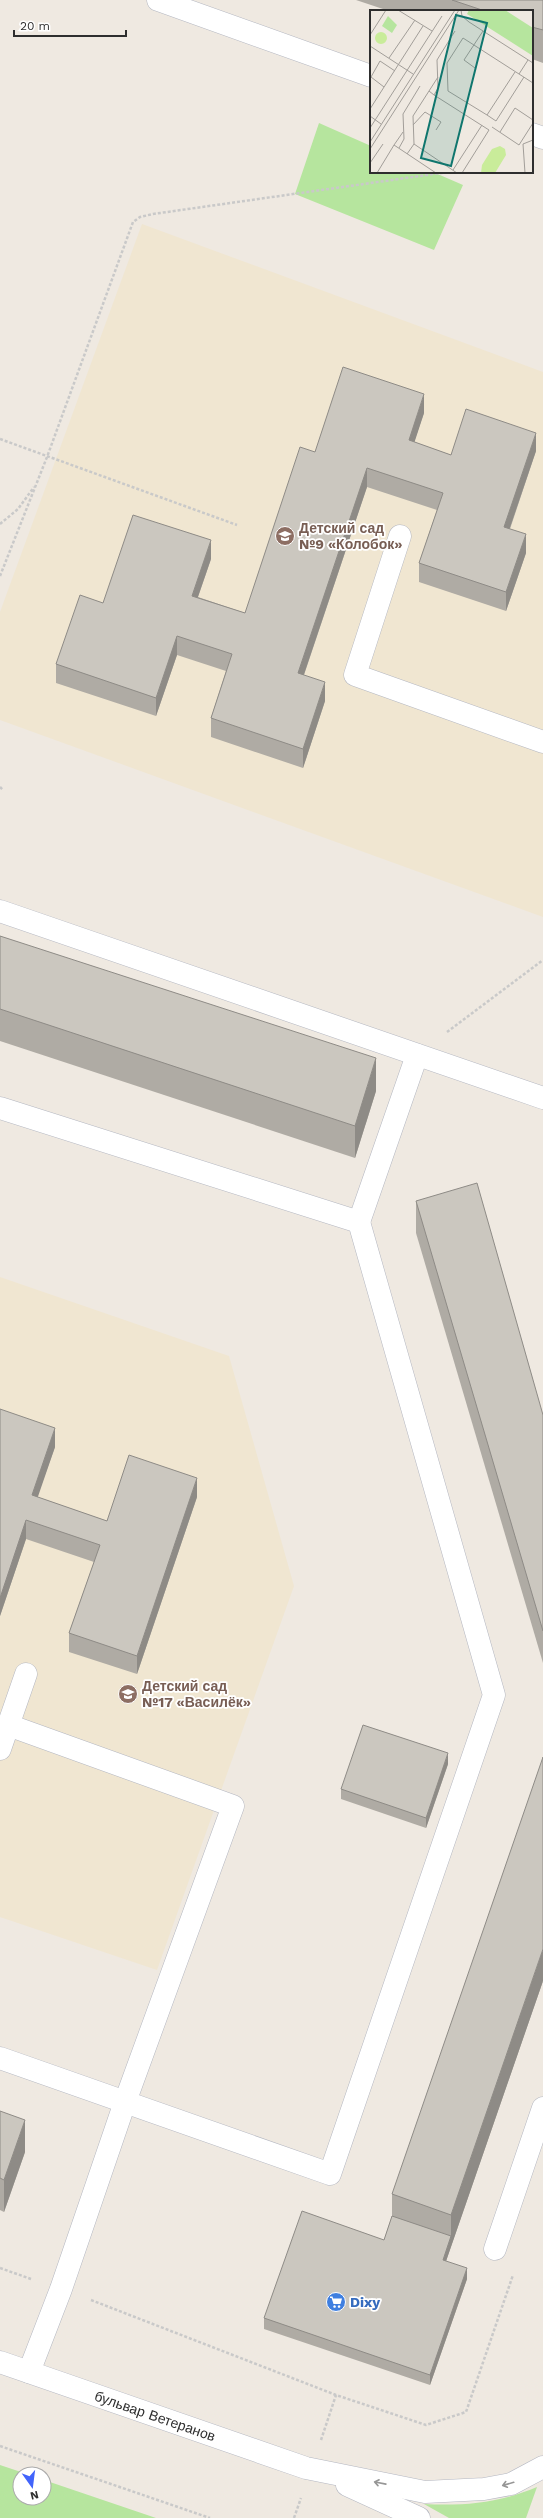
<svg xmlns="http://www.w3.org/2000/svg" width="543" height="2518" font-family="'Work Sans',sans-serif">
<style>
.education{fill:#f0e6d1}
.green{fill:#b6e59e}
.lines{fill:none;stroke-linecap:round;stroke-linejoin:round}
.minor-casing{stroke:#b4b7c1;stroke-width:23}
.path{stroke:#c9c9c9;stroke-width:2.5;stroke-dasharray:3 2;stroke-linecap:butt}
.minor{stroke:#fff;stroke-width:22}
.wall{fill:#afaba4}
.shaded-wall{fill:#8e8b86}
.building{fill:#cbc7bf;stroke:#8e8b86}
.oneway{stroke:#969696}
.labels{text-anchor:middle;stroke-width:3.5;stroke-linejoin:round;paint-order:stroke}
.education-label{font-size:14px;font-weight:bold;fill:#785e54;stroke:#fff;text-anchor:start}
.shop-label{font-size:14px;font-weight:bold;fill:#366cbe;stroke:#fff;text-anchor:start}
.street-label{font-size:14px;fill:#2e2e2e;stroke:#fff}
.inset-road{fill:none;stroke:#a29e99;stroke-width:1}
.view{fill:#0f766e;fill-opacity:0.15;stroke:#0f766e;stroke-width:2}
.inset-edge{fill:none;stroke:#2e2e2e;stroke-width:2}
</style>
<rect width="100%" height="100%" fill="#efe9e1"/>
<g class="education">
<path d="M142 224 543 372V917L0 720V612Z"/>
<path d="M0 1277 229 1356 294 1586 157 1970 0 1917Z"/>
</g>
<g class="green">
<path d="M319 123 371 146V172H433L463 185 434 250 295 194Z"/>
<path d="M0 2465 27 2474H20V2498H44V2480L156 2518H0Z"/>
<path d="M537 2487 526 2518H449L424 2504C464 2506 499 2503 537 2487Z"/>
</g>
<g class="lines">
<g class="minor-casing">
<g id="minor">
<path d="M158 0 371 76"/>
<path d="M532 134 543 138"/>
<path d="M400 536 355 675 543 742"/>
<path d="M0 911 543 1098"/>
<path d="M0 1108 359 1222 494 1695 330 2174 0 2058"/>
<path d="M359 1222 417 1055"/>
<path d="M8 1725 233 1806 125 2102 61 2289 29 2372"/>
<path d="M0 1749 26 1674"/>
<path d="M495 2249 543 2108"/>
<path d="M0 2362 306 2468 425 2492 484 2489 511 2484 543 2467"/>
<path d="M347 2485 419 2518"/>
</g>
</g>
<g class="path">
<path d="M0 439 237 525"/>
<path d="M0 524 18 509 34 487"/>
<path d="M0 576 47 457 133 222 140 217 153 214 448 172"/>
<path d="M0 787 3 790"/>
<path d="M447 1032 543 960"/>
<path d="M0 2268 31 2279"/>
<path d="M91 2300 336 2395 426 2425 466 2412 513 2275"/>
<path d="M321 2440 336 2395"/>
<path d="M0 2446 210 2518"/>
<path d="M294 2518 301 2498"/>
</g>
<use href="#minor" class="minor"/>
</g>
<g class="wall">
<path d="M356 0H543V63L532 59V11H389Z"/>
<path d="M424 413 414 442 451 455 536 451 510 529 526 553 506 611 419 582V563L437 510 367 487 304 675 325 701 303 768 211 737V718L226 671 177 655 156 716 56 683V664L103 603 211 559 198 597 245 613 315 452Z"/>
<path d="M0 936 376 1091 355 1158 0 1041Z"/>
<path d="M416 1201 543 1415V1663L416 1233Z"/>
<path d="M0 1409 55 1447 37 1497 107 1521 197 1497 137 1674 69 1652V1633L94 1562 26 1539 0 1616Z"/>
<path d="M448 1764 426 1828 341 1799V1789Z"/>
<path d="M543 1981 446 2261 467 2279 430 2385 264 2329V2318L384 2240 392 2216V2194Z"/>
<path d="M0 2111 25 2152 4 2212 0 2210Z"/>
</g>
<g class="shaded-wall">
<path d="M424 394V413L409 459V440Z"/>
<path d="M536 433V451L504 545V527Z"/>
<path d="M367 468V487L298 692V673Z"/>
<path d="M526 534V553L506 611V592Z"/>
<path d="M211 540V559L192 614V596Z"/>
<path d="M177 636V655L156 716V698Z"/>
<path d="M325 682V701L303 768V749Z"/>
<path d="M376 1058V1091L355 1158V1126Z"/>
<path d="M55 1428V1447L32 1514V1495Z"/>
<path d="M197 1478V1497L137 1674V1656Z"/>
<path d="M26 1520V1539L0 1616V1598Z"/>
<path d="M448 1753V1764L426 1828V1818Z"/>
<path d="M543 1949V1981L443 2270V2260L451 2236V2215Z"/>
<path d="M25 2120V2152L4 2212V2180Z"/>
<path d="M467 2268V2279L430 2385V2375Z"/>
</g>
<g class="building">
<path d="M452 0H543V30L532 27V11H485Z"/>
<path d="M343 367 424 394 409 440 451 455 466 409 536 433 504 527 526 534 506 592 419 563 443 493 367 468 298 673 325 682 303 749 211 718 232 654 177 636 156 698 56 664 80 595 103 603 133 515 211 540 192 596 245 613 300 447 315 452Z"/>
<path d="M0 936 376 1058 355 1126 0 1009Z"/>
<path d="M477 1183 543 1415V1631L416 1201Z"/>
<path d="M0 1409 55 1428 32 1495 107 1521 129 1455 197 1478 137 1656 69 1633 100 1545 26 1520 0 1598Z"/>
<path d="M363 1725 448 1753 426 1818 341 1789Z"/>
<path d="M543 1757V1949L451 2215 392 2194Z"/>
<path d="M0 2111 25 2120 4 2180 0 2178Z"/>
<path d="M302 2211 384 2240 392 2216 451 2236 443 2260 467 2268 430 2375 264 2318Z"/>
</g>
<defs><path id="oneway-shaft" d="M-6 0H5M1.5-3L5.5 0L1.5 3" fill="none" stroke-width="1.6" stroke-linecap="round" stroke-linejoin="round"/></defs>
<g class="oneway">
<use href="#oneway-shaft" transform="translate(380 2483) rotate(-169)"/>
<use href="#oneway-shaft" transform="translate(508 2484) rotate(164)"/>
</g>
<defs>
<g id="school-disc" transform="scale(1)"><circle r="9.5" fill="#8d6e63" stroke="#fff"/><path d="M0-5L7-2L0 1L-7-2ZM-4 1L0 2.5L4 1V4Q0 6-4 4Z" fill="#fff"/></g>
<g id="supermarket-disc" transform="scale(1)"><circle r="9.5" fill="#3f7fe0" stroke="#fff"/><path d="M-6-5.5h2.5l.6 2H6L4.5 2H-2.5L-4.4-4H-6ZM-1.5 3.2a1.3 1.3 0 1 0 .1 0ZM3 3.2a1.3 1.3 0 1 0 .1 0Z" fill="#fff"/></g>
</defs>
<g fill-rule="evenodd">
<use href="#school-disc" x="285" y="536"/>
<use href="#school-disc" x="128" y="1694"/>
<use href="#supermarket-disc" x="336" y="2302"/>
</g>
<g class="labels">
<g class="education-label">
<text x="299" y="533">Детский сад<tspan x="299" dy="16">№9 «Колобок»</tspan></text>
<text x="142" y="1691">Детский сад<tspan x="142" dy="16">№17 «Василёк»</tspan></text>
</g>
<g class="shop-label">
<text x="350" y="2307">Dixy</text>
</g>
<g class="street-label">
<text transform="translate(155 2416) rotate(19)" y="5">бульвар Ветеранов</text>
</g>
</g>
<g transform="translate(370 10)">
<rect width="163" height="163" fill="#efe9e1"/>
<path d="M99 0H135L163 18V46L97 4ZM18 6 27 15 22 23 12 16Z" fill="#b6e59e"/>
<path d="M5 28a6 6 0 1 1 12 0a6 6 0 1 1-12 0ZM130 136 135 139 136 145 125 163H111L112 155 122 139Z" fill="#c9ec9a"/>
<path class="inset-road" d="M28 0 62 21M91 0 92 6 99 12 163 53M85 21 67 50 68 78 64 85 59 81 43 106 44 134 87 163M0 25 16 0M0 36 43 64M19 48 45 10M105 58 94 50 113 21M145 62 117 105 78 81 77 53 93 28 163 73M149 64 158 50M14 77 1 67 10 51 25 61M59 81 68 67M64 85 119 120 92 163M0 99 53 16M117 105 126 111 154 67M0 106 11 114M43 115 55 102 71 112 66 120M122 117 149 135 163 113M0 118 72 6M130 122 145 98 163 110M0 132 85 0M24 135 33 122M29 138 34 129 33 104 50 76M0 139 89 0M37 144 44 134M0 153 13 134M83 160 112 115M7 163 24 135 66 163M155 163 153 134 163 130"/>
<path class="view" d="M86 5 117 13 81 156 51 148Z"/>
<rect width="163" height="163" class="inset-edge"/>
</g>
<g transform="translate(32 2486) rotate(166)"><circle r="19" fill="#ffffff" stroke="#ababab"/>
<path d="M0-3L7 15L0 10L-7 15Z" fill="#4264fb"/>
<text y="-6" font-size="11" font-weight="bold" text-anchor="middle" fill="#2e2e2e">N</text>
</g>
<path d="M14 30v6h112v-6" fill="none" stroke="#2e2e2e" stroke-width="2"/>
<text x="20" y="30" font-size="12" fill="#2e2e2e" stroke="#ffffff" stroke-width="3" paint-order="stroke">20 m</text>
</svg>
